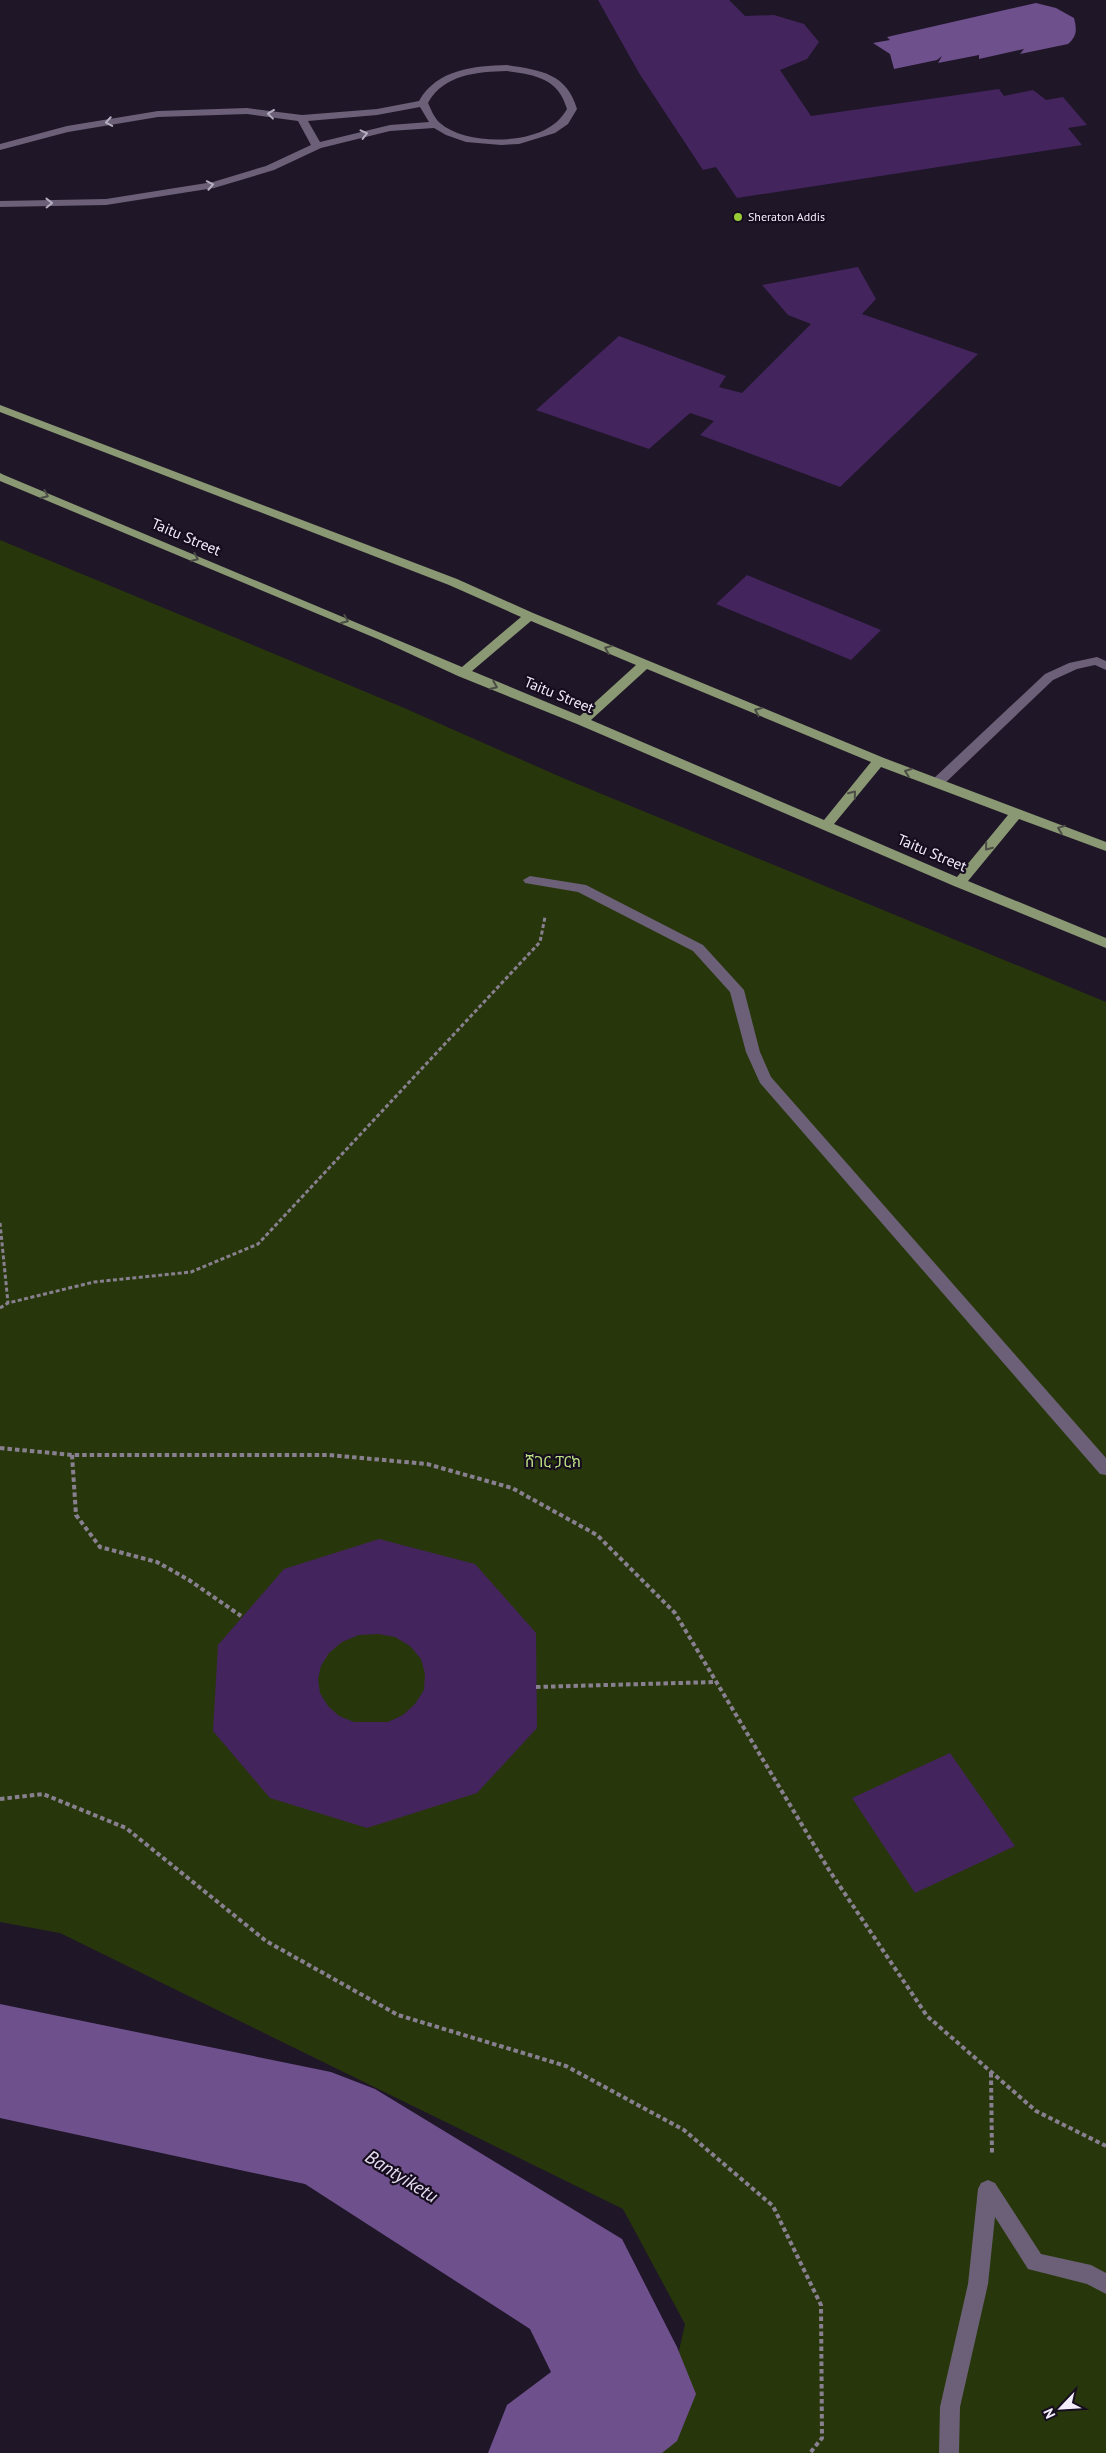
<svg xmlns="http://www.w3.org/2000/svg" width="1106" height="2453" font-family="'PT Sans','Noto Sans Ethiopic',sans-serif">
<style>
.green{fill:#28370b}
.water{fill:#6e508c}
.lines{fill:none;stroke-linecap:round;stroke-linejoin:round}
.river{fill:#6e508c;fill-rule:evenodd}
.building{fill:#43245c;fill-rule:evenodd}
.path-far1{stroke:#888090;stroke-width:3;stroke-dasharray:4 2.5;stroke-linecap:butt}
.path{stroke:#888090;stroke-width:4;stroke-dasharray:4.5 3;stroke-linecap:butt}
.minor{fill:#6b6077;fill-rule:evenodd}
.major{fill:#8a9873;fill-rule:evenodd}
.oneway{stroke:#b6aec0}
.oneway2{stroke:#4a4c45}
.poi-dot{fill:#99cb36;stroke:#160d1f;stroke-width:2}
.labels{text-anchor:middle;stroke-width:4.5;stroke-linejoin:round;paint-order:stroke}
.far-poi-label{font-size:12px;fill:#f4eefb;stroke:#160d1f;text-anchor:start}
.street-label{font-size:15px;fill:#f4eefb;stroke:#160d1f}
.park-label{font-size:15px;fill:#bbe181;stroke:#160d1f}
.near-water-label{font-size:19px;font-style:italic;fill:#e8e0f2;stroke:#160d1f}
</style>
<rect width="100%" height="100%" fill="#1f1628"/>
<path class="green" d="M0 540 402 707 563 778 1106 1002V2453H651L658 2444 685 2324 623 2209 60 1933 0 1922Z"/>
<path class="water" d="M1036 3 1056 8 1074 18C1077 30 1077 36 1068 44L1020 54 1024 49 979 59V55L938 63 942 56 937 60 894 69 890 54 873 43 890 40 887 37Z"/>
<g class="lines">
<path class="river" d="M0 2004 331 2072 375 2089 622 2239 677 2347 696 2394 677 2441 662 2453H488L507 2405 551 2372 530 2329 305 2184 0 2118Z"/>
</g>
<g class="building">
<path d="M598 0H729L745 16 774 15 804 24 819 42 807 59 780 70 811 116 999 89 1004 96 1033 90 1046 100 1063 97 1087 125 1068 128 1082 145 737 198 716 167 703 170 639 73Z"/>
<path d="M858 267 876 299 862 314 978 354 840 487 700 435 714 421 690 413 649 449 536 410 619 336 726 376 719 387 742 393 811 324 788 315 762 285Z"/>
<path d="M747 575 881 630 851 660 716 604Z"/>
<path d="M379 1539 475 1564 536 1633 537 1728 477 1793 367 1828 270 1798 213 1731 218 1645 284 1569ZM378 1634 395 1637 410 1646 421 1659 425 1674 424 1690 415 1704 403 1715 388 1722H354L339 1716 328 1706 320 1693 318 1679 321 1666 329 1653 342 1642 359 1635Z"/>
<path d="M950 1753 1015 1846 915 1893 852 1798Z"/>
</g>
<g class="lines">
<g class="path-far1">
<path d="M0 1223 8 1303"/>
<path d="M0 1308 8 1303 94 1282 191 1272 258 1244 540 942 545 917"/>
</g>
<g class="path">
<path d="M0 1448 72 1455H329L427 1464 512 1488 597 1535 675 1613 829 1870 927 2016 1036 2111 1106 2146"/>
<path d="M72 1455 76 1515 100 1547 157 1562 189 1580 241 1616"/>
<path d="M536 1687 715 1682"/>
<path d="M0 1799 43 1794 126 1828 266 1941 398 2015 566 2066 684 2130 773 2206 821 2305 822 2438 810 2453"/>
<path d="M991 2073 992 2154"/>
</g>
<g class="minor">
<path d="M507 65C540 70 567 73 577 109L568 124 555 133 519 144 501 145 466 142 446 135 434 128 390 131 321 148 274 170 214 188 106 205 0 207V201L106 199 213 182 266 166 311 145 298 121 247 114 158 117 68 132 0 150V144L67 126 158 111 247 108 302 115 377 109 419 101C437 69 474 66 507 65ZM507 71C536 75 558 78 567 109 562 117 557 123 548 128 522 144 464 144 440 123 434 118 431 109 428 103 444 74 477 72 507 71ZM420 107 429 122 390 125 320 142 308 121 377 115Z"/>
<path d="M1097 657 1106 661V670L1095 665 1077 669 1053 680 942 786H932L930 783 932 780 1045 674 1069 663Z"/>
<path d="M530 876 586 885 703 945 744 990 760 1052 771 1077 1106 1458V1475L1100 1474 760 1083 746 1052 730 992 693 951 578 892 525 883 523 880Z"/>
<path d="M988 2180 995 2183 1041 2254 1091 2265 1106 2273V2294L1087 2284 1028 2269 995 2217 988 2284 960 2407 959 2453H939L940 2407 968 2284 978 2189 981 2183Z"/>
</g>
<path class="major" d="M0 405 457 579 533 613 884 758 1106 842V851L1019 819 968 881 1106 938V948L954 886 577 724 458 676 380 640 0 481V473L4 475 462 667 521 617 449 585 0 412ZM531 621 636 665 580 716 472 671ZM647 669 871 762 824 820 591 720ZM881 767 1008 815 957 877 834 824Z"/>
</g>
<defs><path id="oneway-chevron" d="M-2-3.5L2.5 0L-2 3.5" fill="none" stroke-width="1.6" stroke-linecap="round" stroke-linejoin="round" transform="scale(1.25)"/></defs>
<g class="oneway">
<use href="#oneway-chevron" transform="translate(271 114) rotate(-173)"/>
<use href="#oneway-chevron" transform="translate(109 122) rotate(170)"/>
<use href="#oneway-chevron" transform="translate(364 134) rotate(-14)"/>
<use href="#oneway-chevron" transform="translate(210 185) rotate(-11)"/>
<use href="#oneway-chevron" transform="translate(49 203) rotate(-1)"/>
</g>
<g class="oneway2">
<use href="#oneway-chevron" transform="translate(45 495) rotate(23)"/>
<use href="#oneway-chevron" transform="translate(195 558) rotate(23)"/>
<use href="#oneway-chevron" transform="translate(345 620) rotate(23)"/>
<use href="#oneway-chevron" transform="translate(608 649) rotate(-158)"/>
<use href="#oneway-chevron" transform="translate(494 686) rotate(23)"/>
<use href="#oneway-chevron" transform="translate(758 711) rotate(-157)"/>
<use href="#oneway-chevron" transform="translate(908 772) rotate(-160)"/>
<use href="#oneway-chevron" transform="translate(853 794) rotate(-51)"/>
<use href="#oneway-chevron" transform="translate(1061 829) rotate(-159)"/>
<use href="#oneway-chevron" transform="translate(988 847) rotate(129)"/>
</g>
<circle class="poi-dot" cx="738" cy="217" r="5"/>
<g class="labels">
<g class="far-poi-label">
<text x="748" y="221">Sheraton Addis</text>
</g>
<g class="street-label">
<text transform="translate(186 537) rotate(23)" y="5">Taitu Street</text>
<text transform="translate(559 695) rotate(22)" y="5">Taitu Street</text>
<text transform="translate(932 853) rotate(23)" y="5">Taitu Street</text>
</g>
<g class="park-label">
<text x="553" y="1467">ሸገር ፓርክ</text>
</g>
<g class="near-water-label">
<text transform="translate(402 2176) rotate(32)" y="7">Bantyiketu</text>
</g>
</g>
<g transform="translate(1061 2408) rotate(245)" stroke="#160d1f" stroke-width="4" paint-order="stroke">
<path d="M0-4L9 19L0 12L-9 19Z" fill="#f4eefb"/>
<text y="-8" font-size="14" font-weight="bold" text-anchor="middle" fill="#f4eefb">N</text>
</g>
</svg>
